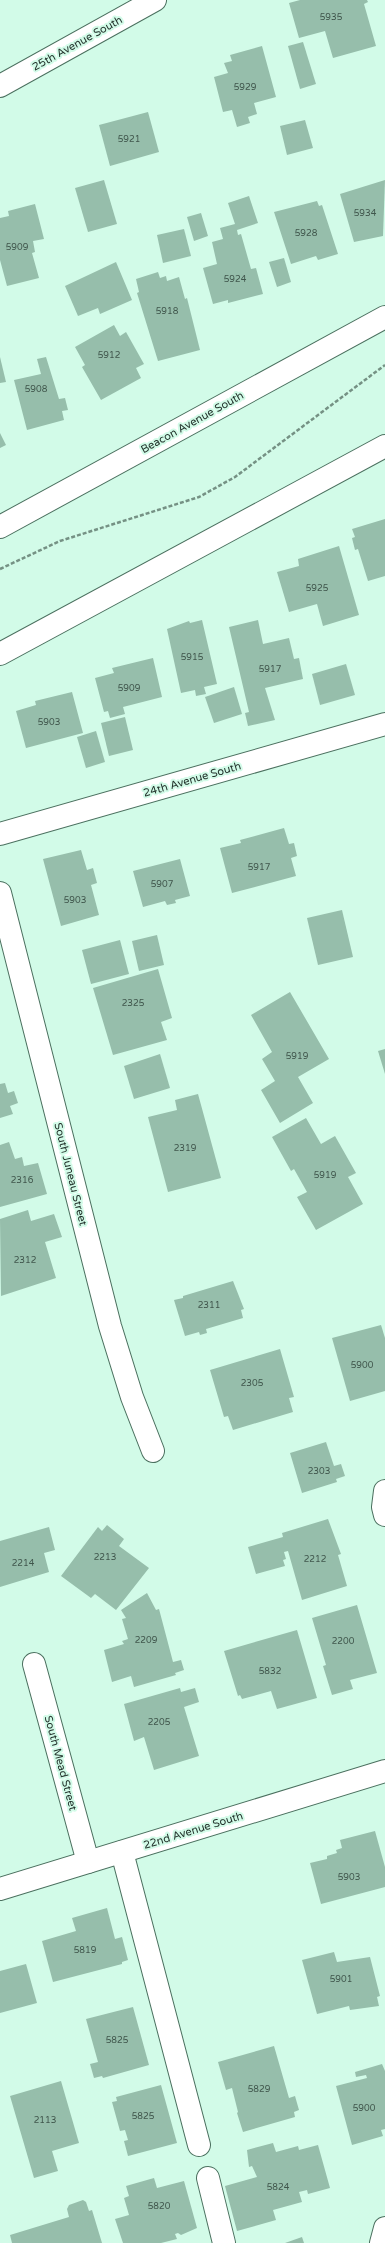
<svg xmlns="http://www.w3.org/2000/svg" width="385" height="2243" font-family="'Varela Round',sans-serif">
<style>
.building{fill:#96beab}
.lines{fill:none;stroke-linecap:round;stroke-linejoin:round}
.minor-casing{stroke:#4b705f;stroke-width:24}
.major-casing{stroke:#4b705f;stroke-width:24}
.path{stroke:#759184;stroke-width:2.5;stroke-dasharray:4 2;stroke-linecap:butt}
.minor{stroke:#fff;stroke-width:22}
.major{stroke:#fff;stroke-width:22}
.labels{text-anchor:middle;stroke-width:4;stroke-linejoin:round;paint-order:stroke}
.number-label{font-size:9px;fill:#40564c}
.street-label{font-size:11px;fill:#23332c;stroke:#d2fbe8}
</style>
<rect width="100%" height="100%" fill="#d2fbe8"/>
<g class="building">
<path d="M300 0H367L368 2 364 4 376 46 333 58 325 31 299 38 289 3Z"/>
<path d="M303 42 316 84 300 89 288 46Z"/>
<path d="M262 46 276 97 254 103 257 114 248 117 250 123 237 127 232 110 223 112 214 77 228 73 224 63 232 61 230 55Z"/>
<path d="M148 112 159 152 110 166 99 125Z"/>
<path d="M305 120 313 148 287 155 280 126Z"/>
<path d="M104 180 117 224 88 232 75 188Z"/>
<path d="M385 180 383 236 354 242 340 194Z"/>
<path d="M249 196 258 223 237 230 238 235 241 234 251 269 256 268 263 294 228 303V300L213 304 203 268 217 264 212 242 223 239 220 228 235 224 228 203Z"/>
<path d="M317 201 319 206 322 205 338 254 318 260 316 256 291 264 274 212Z"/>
<path d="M35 204 44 239 33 241 35 252 32 253 39 278 7 286 0 260V218L9 216 8 211Z"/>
<path d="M201 213 208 236 194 241 187 217Z"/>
<path d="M184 229 191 256 163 263 157 235Z"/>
<path d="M284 258 291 282 277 287 269 262Z"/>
<path d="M116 262 132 300 100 314 98 308 78 316 65 286Z"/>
<path d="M158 272 160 278 166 276 167 281 179 277 185 299 187 298 200 350 158 361 137 293 139 292 136 279Z"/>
<path d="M114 325 120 336 126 332 144 364 136 368 141 378 101 400 82 367 85 365 75 347Z"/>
<path d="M0 357 6 382 0 383Z"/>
<path d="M46 357 59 399 65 398 68 410 62 411 64 420 27 430 14 380 41 374 37 359Z"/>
<path d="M0 433 6 445 0 448Z"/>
<path d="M385 519V576L368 581 358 549 355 550 352 538 355 537 352 529Z"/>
<path d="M339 546 359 615 323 626 317 604 289 612 277 572 299 566 298 559Z"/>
<path d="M202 620 217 684 204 687 206 694 196 696 195 690 181 693 167 629 189 621 190 623Z"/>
<path d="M258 620 263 644 289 638 294 659 299 658 303 679 265 688 275 720 248 726 245 713 249 712 229 627Z"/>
<path d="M153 658 162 697 123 707 125 714 110 718 108 711 104 712 95 678 114 673 112 668Z"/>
<path d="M346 664 355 695 320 705 312 674Z"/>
<path d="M234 687 242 714 214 723 205 697Z"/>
<path d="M72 692 83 733 26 748 16 711 36 705 35 701Z"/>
<path d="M125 717 133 750 109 756 101 723Z"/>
<path d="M96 731 105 762 86 768 77 737Z"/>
<path d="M284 828 289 844 294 843 297 856 291 858 296 876 232 893 220 848 241 843 240 840Z"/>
<path d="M81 850 87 870 93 868 97 883 91 885 99 915 61 926 43 859Z"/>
<path d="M180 859 190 896 175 900 176 903 167 905 165 901 143 907 133 871Z"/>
<path d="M342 910 353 957 318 965 307 918Z"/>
<path d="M157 935 164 965 139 971 132 941Z"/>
<path d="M120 940 129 974 91 984 82 950Z"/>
<path d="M158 969 172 1018 161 1022 167 1040 113 1055 93 988Z"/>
<path d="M290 992 329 1059 298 1077 313 1103 280 1123 261 1090 275 1081 262 1059 272 1052 251 1015Z"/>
<path d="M385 1049V1074L378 1051Z"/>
<path d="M160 1054 170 1088 134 1099 124 1066Z"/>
<path d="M5 1083 8 1093 14 1091 18 1103 10 1106 13 1114 0 1118V1084Z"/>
<path d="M198 1094 221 1178 168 1192 148 1117 177 1110 175 1100Z"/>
<path d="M306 1118 321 1144 335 1136 356 1173 348 1177 363 1204 316 1230 297 1197 307 1192 294 1169 291 1171 272 1137Z"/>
<path d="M9 1142 15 1159 22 1157 24 1166 38 1163 47 1194 0 1207V1145Z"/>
<path d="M28 1210 31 1221 54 1214 62 1237 45 1242 56 1278 1 1296 0 1219Z"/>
<path d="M233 1281 244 1309 241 1310 243 1318 206 1329 207 1333 200 1335 199 1332 185 1336 174 1300 183 1298V1296Z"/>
<path d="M381 1325 385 1338V1391L350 1401 332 1338Z"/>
<path d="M280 1349 294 1397 289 1398 293 1412 233 1430 228 1416 224 1417 210 1370Z"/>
<path d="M326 1442 334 1466 341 1464 345 1476 336 1479 337 1482 302 1493 290 1453Z"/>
<path d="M328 1519 341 1554 338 1555 347 1586 302 1600 288 1551 284 1552 286 1559 283 1560 285 1566 256 1574 248 1547 283 1537 282 1533Z"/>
<path d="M107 1525 124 1539 119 1546 149 1568 116 1610 95 1594 91 1598 61 1576 98 1527 102 1531Z"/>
<path d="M49 1527 55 1550 44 1553 49 1572 0 1587V1541Z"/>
<path d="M147 1593 156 1610 159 1609 173 1662 181 1660 184 1670 175 1673 176 1675 134 1687 131 1676 112 1682 104 1650 124 1644 122 1641 128 1639 122 1619 126 1618 121 1610Z"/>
<path d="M357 1605 377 1673 350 1680 353 1689 332 1695 323 1666 326 1665 312 1618Z"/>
<path d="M297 1630 317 1698 277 1709 271 1691 242 1699 240 1695 238 1696 224 1651Z"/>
<path d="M180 1688 181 1692 195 1688 199 1702 184 1707 199 1756 154 1770 144 1737 134 1741 124 1704Z"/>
<path d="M375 1831 385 1867V1887L321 1904 310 1863 327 1859V1856L337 1853 336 1850 342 1848 340 1840Z"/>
<path d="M107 1908 115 1939 122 1937 128 1960 122 1962V1964L53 1982 42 1941 76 1931 72 1918Z"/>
<path d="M334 1952 337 1962 370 1957 380 1996 377 1997 379 2006 350 2010 349 2006 317 2014 302 1960Z"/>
<path d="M26 1964 37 2003 0 2013V1971Z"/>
<path d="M133 2007 149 2065 103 2078 102 2076 94 2078 90 2064 98 2062 86 2019Z"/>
<path d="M274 2046 289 2098 295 2096 299 2110 294 2112 295 2117 243 2132 237 2113 238 2112 232 2088 226 2090 218 2062Z"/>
<path d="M382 2064 385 2071V2129L381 2130 383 2136 352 2145 336 2086 367 2078 366 2075 356 2077 355 2072Z"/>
<path d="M61 2081 79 2143 52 2151 58 2171 34 2178 10 2096Z"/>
<path d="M161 2085 177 2143 128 2156 124 2141 128 2140 125 2130 120 2131 112 2102 117 2101 116 2097Z"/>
<path d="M273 2143 276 2152 298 2146 299 2150 318 2145 330 2188 308 2194 307 2190 299 2192 302 2202 273 2210 276 2220 237 2231 225 2186 257 2177 252 2166 249 2167 247 2150Z"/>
<path d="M154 2178 157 2188 184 2181 197 2228 181 2235 178 2233 175 2234 177 2239 161 2243H123L115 2219 129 2215 124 2198 129 2196 126 2186Z"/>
<path d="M83 2200 86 2202 89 2211 92 2210 102 2243H12L10 2235 69 2217 67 2209 69 2205Z"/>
<path d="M302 2237 304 2243H285Z"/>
</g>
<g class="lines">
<g class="minor-casing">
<g id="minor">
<path d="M0 86 155 0"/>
<path d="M0 834 385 724"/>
<path d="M0 893 110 1326 132 1397 153 1451"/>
<path d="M385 1491 383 1507 385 1515"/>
<path d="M34 1664 88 1862"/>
<path d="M122 1852 199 2145"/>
<path d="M0 1889 385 1771"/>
<path d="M208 2178 224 2243"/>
<path d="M381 2243 385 2228"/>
</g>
</g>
<g class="major-casing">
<g id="major">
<path d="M0 527 385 317"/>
<path d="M0 654 385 446"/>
</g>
</g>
<path class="path" d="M0 569 60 541 199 497 235 477 385 365"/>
<use href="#minor" class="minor"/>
<use href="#major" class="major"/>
</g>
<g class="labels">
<g class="number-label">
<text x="331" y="20">5935</text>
<text x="245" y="90">5929</text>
<text x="129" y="142">5921</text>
<text x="365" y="216">5934</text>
<text x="306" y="236">5928</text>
<text x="17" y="250">5909</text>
<text x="235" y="282">5924</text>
<text x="167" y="314">5918</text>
<text x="109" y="358">5912</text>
<text x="36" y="392">5908</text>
<text x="317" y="591">5925</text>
<text x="192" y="660">5915</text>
<text x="270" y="672">5917</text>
<text x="129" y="691">5909</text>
<text x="49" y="725">5903</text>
<text x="259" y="870">5917</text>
<text x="162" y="887">5907</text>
<text x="75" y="903">5903</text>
<text x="133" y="1006">2325</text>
<text x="297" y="1059">5919</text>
<text x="185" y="1151">2319</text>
<text x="325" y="1178">5919</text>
<text x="22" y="1183">2316</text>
<text x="25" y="1263">2312</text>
<text x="209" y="1308">2311</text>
<text x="362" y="1368">5900</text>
<text x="252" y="1386">2305</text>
<text x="319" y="1474">2303</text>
<text x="105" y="1560">2213</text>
<text x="315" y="1562">2212</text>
<text x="23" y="1566">2214</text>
<text x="146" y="1643">2209</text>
<text x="343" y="1644">2200</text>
<text x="270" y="1674">5832</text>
<text x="159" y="1725">2205</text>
<text x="349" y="1880">5903</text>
<text x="85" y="1953">5819</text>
<text x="341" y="1982">5901</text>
<text x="117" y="2043">5825</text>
<text x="259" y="2092">5829</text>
<text x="364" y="2111">5900</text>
<text x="143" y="2119">5825</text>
<text x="45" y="2123">2113</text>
<text x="278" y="2190">5824</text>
<text x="159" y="2209">5820</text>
</g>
<g class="street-label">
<text transform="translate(77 43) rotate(-29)" y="4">25th Avenue South</text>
<text transform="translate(192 422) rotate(-29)" y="4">Beacon Avenue South</text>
<text transform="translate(192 779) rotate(-16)" y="4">24th Avenue South</text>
<text transform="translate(71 1174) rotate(76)" y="4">South Juneau Street</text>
<text transform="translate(61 1763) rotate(75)" y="4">South Mead Street</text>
<text transform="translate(193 1830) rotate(-17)" y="4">22nd Avenue South</text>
</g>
</g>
</svg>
